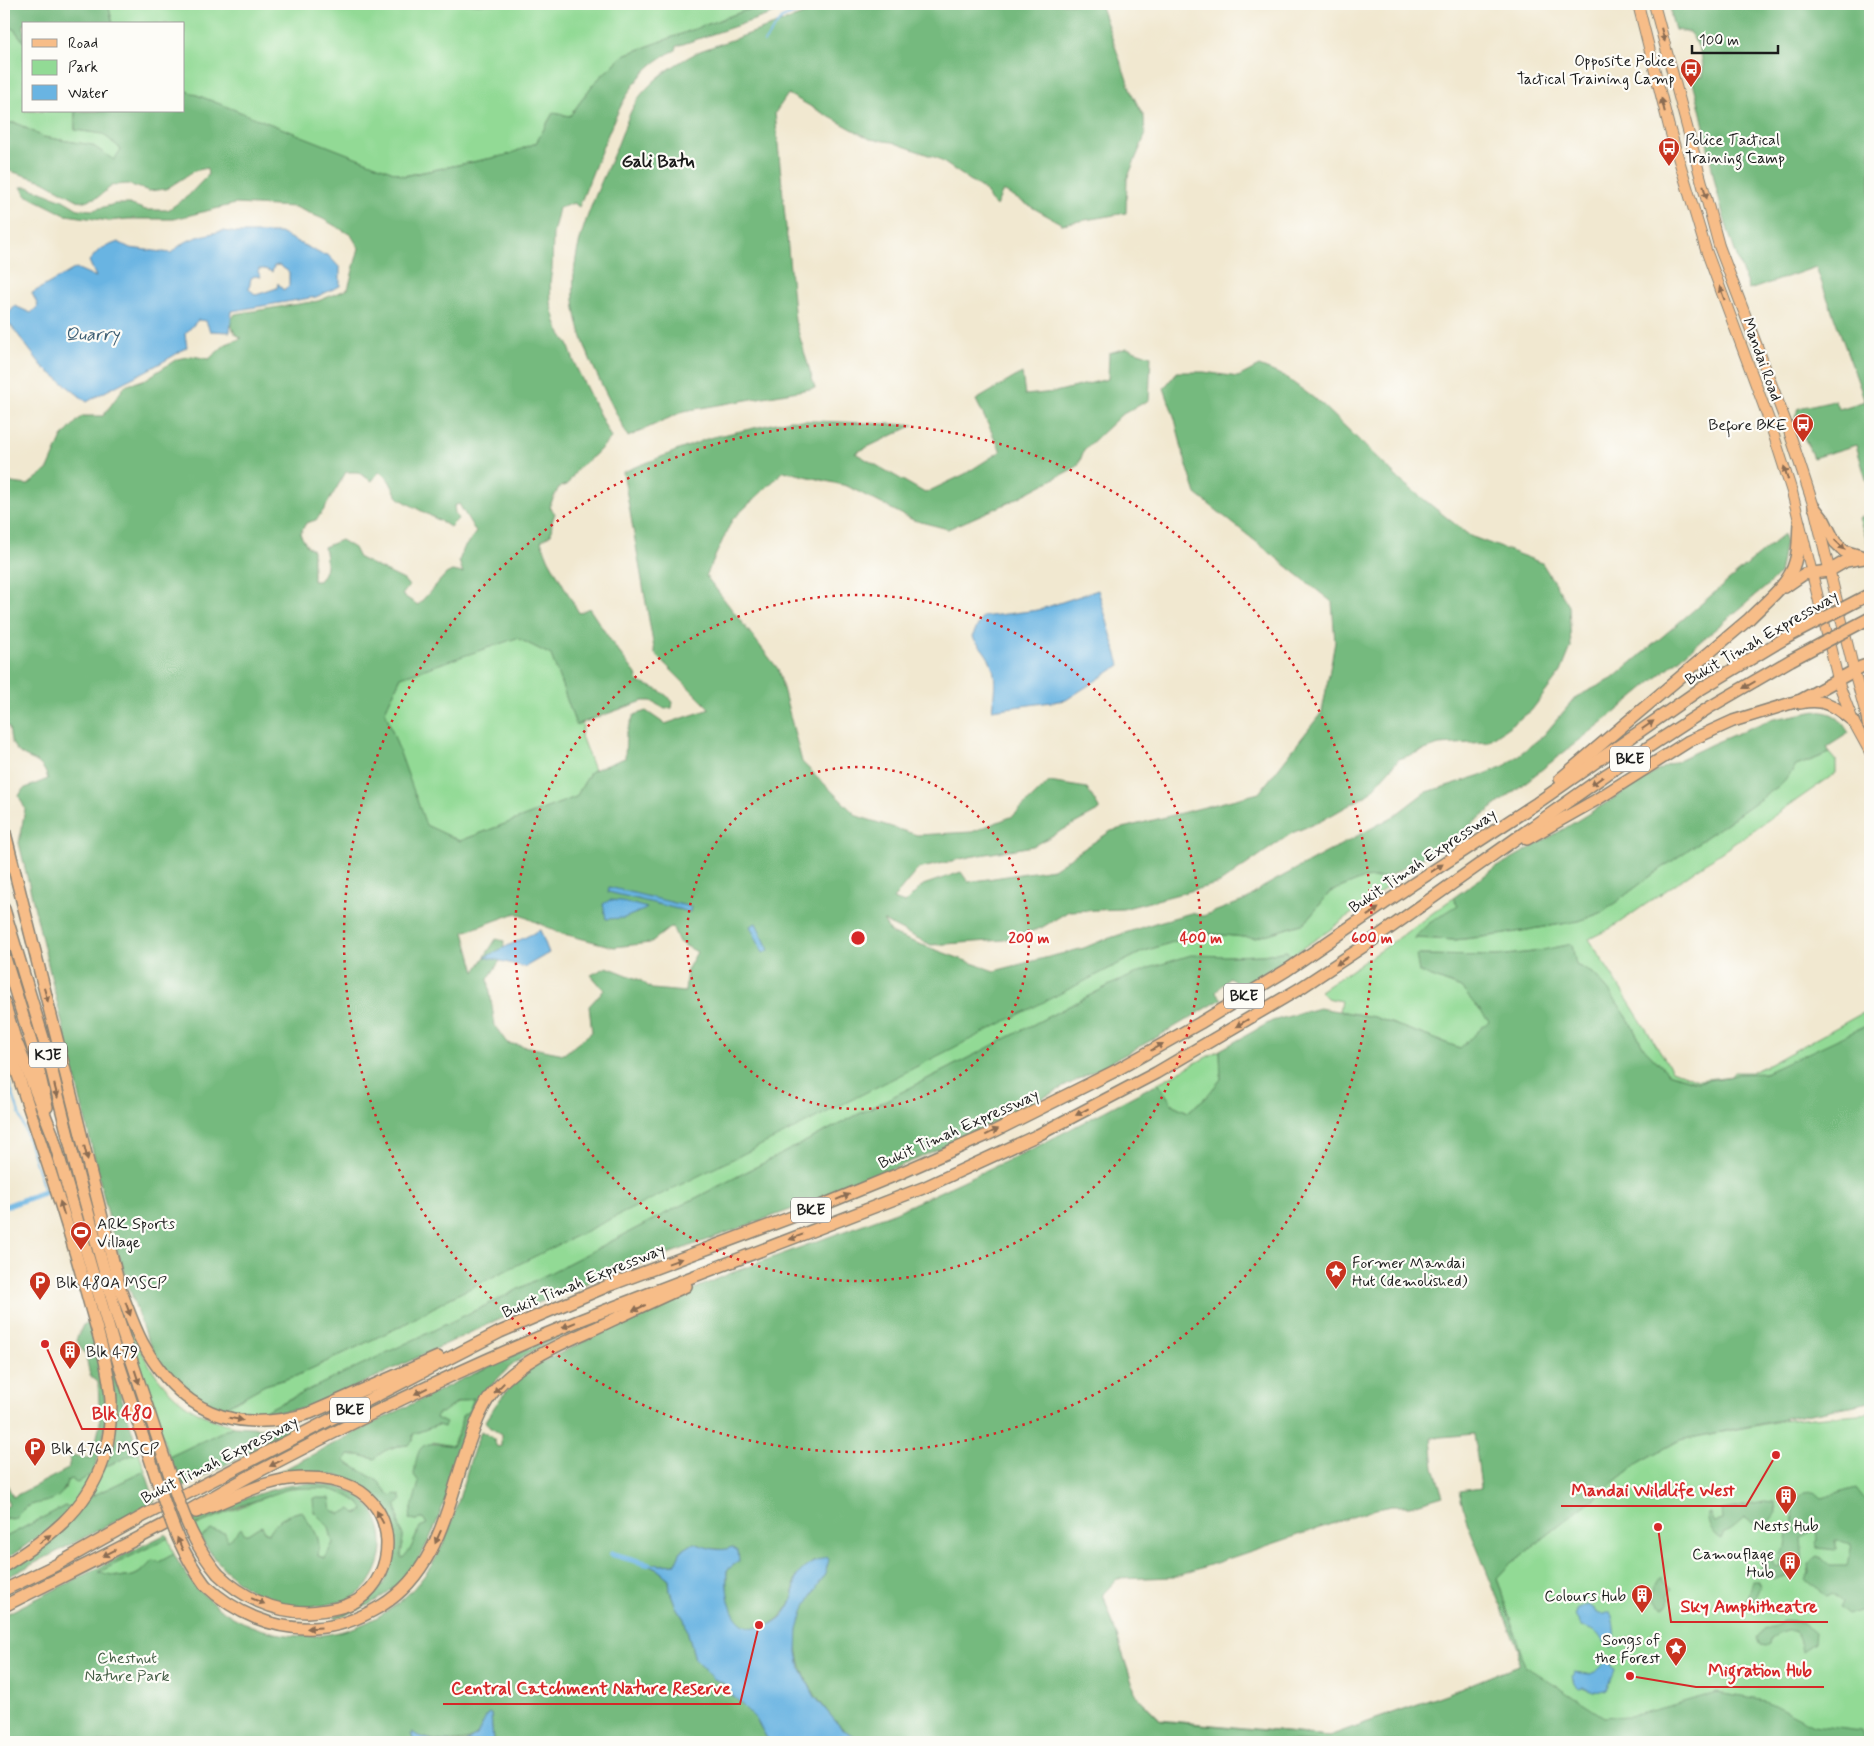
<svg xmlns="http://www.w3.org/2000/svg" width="1874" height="1746" font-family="Mynerve,sans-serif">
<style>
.green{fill:#92da95;stroke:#577b58}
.forest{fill:#75ba7e;stroke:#486b4d;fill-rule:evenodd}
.water{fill:#69b4e2;stroke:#42687f;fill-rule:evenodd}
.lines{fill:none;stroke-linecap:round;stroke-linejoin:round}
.stream{stroke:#69b4e2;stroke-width:2}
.canal{stroke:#69b4e2;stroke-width:6}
.major-casing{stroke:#868276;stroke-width:12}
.highway-casing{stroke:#868276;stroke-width:14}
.major{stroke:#f7bd88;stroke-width:10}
.highway{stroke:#f7bd88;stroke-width:11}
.highway-bridge-casing{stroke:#868276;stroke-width:14;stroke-linecap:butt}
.highway-bridge{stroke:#f7bd88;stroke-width:11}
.oneway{fill:#8a6c52}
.ring{fill:none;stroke:#d62828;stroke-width:2.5;stroke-dasharray:2.5 5}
.labels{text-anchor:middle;stroke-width:4.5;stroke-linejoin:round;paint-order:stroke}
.shield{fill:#fdfcf7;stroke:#605f5e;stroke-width:1}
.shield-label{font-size:15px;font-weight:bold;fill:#1c1c1c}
.poi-label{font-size:16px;fill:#1c1c1c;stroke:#fdfcf7;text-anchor:start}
.street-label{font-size:16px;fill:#1c1c1c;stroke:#fdfcf7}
.park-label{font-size:16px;fill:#455e46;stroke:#fdfcf7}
.neighbourhood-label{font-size:18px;font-weight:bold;fill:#1c1c1c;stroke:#fdfcf7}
.water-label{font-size:18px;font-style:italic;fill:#3f6075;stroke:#fdfcf7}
.centre{fill:#d62828;stroke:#fdfcf7;stroke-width:2.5}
.ring-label{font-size:15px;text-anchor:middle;font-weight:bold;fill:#d62828;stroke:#fdfcf7;stroke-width:4.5;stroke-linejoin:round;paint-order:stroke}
.leader{fill:none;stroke:#d62828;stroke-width:2}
.callout-dot{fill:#d62828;stroke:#fdfcf7;stroke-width:2}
.callout-label{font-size:18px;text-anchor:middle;font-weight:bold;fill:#d62828;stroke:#fdfcf7;stroke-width:4.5;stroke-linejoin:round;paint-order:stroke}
</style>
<rect width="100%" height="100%" fill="#fdfcf7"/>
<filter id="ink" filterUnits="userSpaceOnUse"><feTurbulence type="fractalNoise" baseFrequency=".02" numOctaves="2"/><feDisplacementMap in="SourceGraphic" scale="10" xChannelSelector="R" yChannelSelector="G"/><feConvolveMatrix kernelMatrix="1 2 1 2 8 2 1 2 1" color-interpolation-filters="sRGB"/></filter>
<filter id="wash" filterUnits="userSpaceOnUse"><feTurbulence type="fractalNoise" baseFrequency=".0096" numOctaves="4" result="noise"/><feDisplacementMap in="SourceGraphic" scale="20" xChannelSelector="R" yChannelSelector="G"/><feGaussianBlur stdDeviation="1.12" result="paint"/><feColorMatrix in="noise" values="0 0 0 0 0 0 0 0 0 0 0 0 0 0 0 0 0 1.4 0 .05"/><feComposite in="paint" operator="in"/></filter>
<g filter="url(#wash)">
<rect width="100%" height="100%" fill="#f1e8d0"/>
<g class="green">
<path d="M108 4H777L744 11 624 55 594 83 570 116 553 113 536 143 507 155 403 176 184 90V24H113Z"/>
<path d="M4 24 13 28 24 42V111H75V130L103 134 122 150 114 161 92 145 43 137 16 123H4Z"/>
<path d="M517 637 551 654 576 725 582 723 583 726 581 736 594 770 591 771 576 797 460 841 425 825 385 711 401 677Z"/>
<path d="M1830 753 1836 760V773L1613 927 1589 939 1672 1070 1698 1080 1732 1076 1735 1072H1751L1768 1065 1870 1009V1024C1836 1040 1802 1058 1767 1072 1756 1076 1743 1071 1733 1076L1698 1082 1668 1073 1644 1048 1627 1017 1609 991 1594 974 1576 965 1533 952 1497 956 1417 955 1419 972 1461 988 1490 1021 1460 1048 1374 1017 1339 1011 1341 1001 1327 998 1320 991 1400 937 1453 898 1459 905 1428 924 1414 938 1455 940 1499 935 1579 921 1603 912 1648 878 1783 783 1796 766Z"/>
<path d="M1388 877 1387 887 1327 932 1290 956 1287 951 1263 955 1228 956 1112 984 499 1299 347 1372 256 1415 236 1413 222 1409 265 1385 296 1376 403 1325 448 1299 1142 952 1201 933 1255 938 1305 923 1330 892 1362 879Z"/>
<path d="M1220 1050 1221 1079 1207 1096 1188 1112 1173 1105 1158 1083Z"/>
<path d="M124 1314C148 1370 170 1410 234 1426L169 1457 121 1315Z"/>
<path d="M474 1398 469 1411 462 1416 460 1430 452 1446 433 1442 409 1519 416 1520 423 1518 427 1524 420 1527 411 1548 403 1559 401 1557 403 1536 399 1525 396 1505 378 1481 343 1461 348 1455H359L375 1459C383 1449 395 1446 408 1445L413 1440V1434L438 1425 444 1427 436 1418 438 1413C451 1407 460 1400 474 1398Z"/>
<path d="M1870 1413V1742H227L1103 1594 1136 1695 1161 1720 1329 1736 1449 1693 1518 1665 1524 1666 1497 1577 1508 1566 1640 1462 1680 1440 1780 1421Z"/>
<path d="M139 1452 145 1471 88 1498 104 1467Z"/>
<path d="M88 1476H91L70 1509 65 1506 4 1538V1518L15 1519 19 1511 65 1489 67 1481 72 1479 78 1482Z"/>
<path d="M312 1487C332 1489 351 1493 364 1509L357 1514H340L332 1510 314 1512 329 1527 333 1543 325 1558 318 1556C322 1532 311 1530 302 1511 286 1515 278 1519 269 1533L257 1528 248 1534 228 1541 200 1538 194 1526 283 1490Z"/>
<path d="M168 1538 174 1554 159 1562 153 1560C133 1583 125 1578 98 1572Z"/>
</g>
<g class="forest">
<path d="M4 4H108L113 24H24V42L13 28 4 24Z"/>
<path d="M777 4H801L683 44 677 46 676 50C635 67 619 108 603 146 595 166 587 187 579 207L574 203 559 208 553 234 552 269 550 282 551 303 558 329 568 344 576 367 611 438 595 455 578 468 567 485 559 487 549 507 555 513 552 522 551 534 541 541 549 560 579 613 589 608 615 647 636 674 638 682C650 686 664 691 673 702L672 708 665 709 651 701H643L576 725 551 655 517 638 401 677 385 711 426 825 460 841 576 797 591 771 625 758 626 734 634 715 646 711 665 724 710 709 655 654 623 472 709 438 790 420 914 425 855 453 925 493 965 474 1001 451 976 400 1022 373 1025 395 1055 392 1108 379 1109 353 1127 348 1151 356 1149 400 1121 415 1084 450 1078 466 1008 503 948 529 913 520 847 486 784 471 732 520 706 576 778 669 802 762 857 816 917 835 972 832 1013 816 1049 782 1087 788 1100 810 1033 846 969 857 918 869 893 899 905 903 923 885 961 872 968 882 1053 869 1111 831 1259 793 1322 712 1335 642 1332 602 1196 494 1183 453 1175 419 1164 388 1177 372H1204L1238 377 1259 366 1284 376 1323 405 1402 482 1470 536 1542 563 1569 606 1571 647 1561 672 1531 711 1487 742 1439 745 1399 759 1367 795 1321 821 1292 833 1220 883 1123 909 1069 911 1041 928 1004 940 931 945 883 921 892 934 994 971 1084 948 1098 942 1155 923 1191 913 1203 916 1246 900 1263 887 1394 816 1424 793 1485 774 1506 765 1544 735 1576 697 1612 679 1784 534 1785 542 1779 574 1767 586 1613 714 1436 852 1412 862 1388 877 1362 879 1330 892 1305 923 1255 938 1201 933 1142 952 792 1130 448 1299 403 1325 296 1376 265 1385 222 1409 196 1397 181 1385 156 1356 144 1332 115 1244 19 843 25 809 19 796 23 789 48 779C41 753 22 764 12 743 10 739 10 732 9 727L4 725V478L12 483 28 485 48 469 62 437 82 416H103L125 386 146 379 177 359 192 356 209 359 226 344 242 338 235 334 230 322 235 314 318 301 348 289 359 248 351 235 323 219 295 207 235 204 174 219H128L109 221 66 215 26 195 21 187H28L63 200 78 209 93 210 115 204H129L146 210H168L188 196 208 175 207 168 194 171 166 189 149 191 128 184 113 185 98 197 81 202 43 181 10 171 4 167V123H16L43 137 92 145 114 160 121 149 103 134 75 130V111H184V90L404 176 507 155 536 143 553 113 570 116 594 83 624 55 744 11ZM346 472H357L372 481 379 472C390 476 392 489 398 497 401 501 442 521 450 527L458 519 455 513 454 506 459 504 476 532 464 548 459 561 463 573 452 571 446 574 418 605 402 595 409 586 404 580 359 558 354 548 341 540 324 547C327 561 328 570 319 581H313V550L307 546 300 534 306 523 316 520 323 511ZM516 913 560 933 614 947 650 943 672 926 679 942 697 952 687 970 685 992 652 989 640 980 607 967 591 975 604 990 589 1006 592 1032 564 1054 507 1043 495 1026 488 979 503 956 504 941 496 939 475 972 464 932Z"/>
<path d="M834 4H1100L1132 94 1144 117 1145 136 1127 179 1126 213 1062 224 1003 191 996 206 990 200 986 191 937 158 892 142 870 139 788 94 775 113 795 321 815 388 684 411 628 437C608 395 578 347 574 300 569 245 597 193 618 144 624 129 630 109 640 96 657 75 677 63 700 51Z"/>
<path d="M1671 4H1870V493L1856 445 1813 458 1795 416 1799 408 1834 400 1839 409 1865 401 1816 267 1749 290C1735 252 1721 214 1713 173 1706 139 1702 110 1691 76L1703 77C1704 59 1700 46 1689 32L1675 30 1671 16Z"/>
<path d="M1870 514V549L1859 518Z"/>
<path d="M1816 711C1835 713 1839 717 1849 733L1827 747 1830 753 1796 766 1783 783 1648 878 1603 912 1579 921 1499 935 1455 940 1414 938 1428 924 1458 905 1453 898 1495 868 1562 830 1664 767 1712 744 1769 720Z"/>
<path d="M1572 944 1576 965 1594 974 1609 991 1627 1017 1644 1048 1668 1073 1697 1082 1733 1076 1738 1074 1765 1073 1870 1024V1402L1680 1440 1640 1462 1508 1566 1497 1578 1525 1666 1604 1717 1639 1714 1717 1693 1766 1701 1814 1725 1861 1731 1866 1742H907V1735C893 1736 882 1746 866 1742 850 1738 838 1725 828 1712 803 1682 788 1649 803 1610 808 1598 818 1586 825 1574L814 1561C808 1566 800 1571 797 1577 793 1583 795 1590 793 1596 787 1617 760 1639 739 1622 727 1612 726 1584 727 1570L739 1561 727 1550 706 1548 694 1543 681 1551 675 1564 660 1565 649 1563 648 1565 658 1570 669 1579 670 1591 676 1607 684 1619 695 1659 714 1679 725 1684 732 1695 756 1719 769 1742H493L491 1714C486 1721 481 1731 475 1736 458 1746 430 1740 411 1734L414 1742H4V1615L166 1534 168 1538 99 1572C126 1578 133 1583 153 1560L159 1562 174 1554C226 1656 361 1664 427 1572 456 1531 462 1476 481 1431L493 1438 497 1447 501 1446V1434L489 1427 485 1421C500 1397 515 1379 538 1364L674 1298 731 1273 896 1212 1038 1146 1158 1083 1173 1105 1188 1112 1207 1096 1221 1079 1220 1050 1272 1021 1319 1008 1374 1017 1460 1048 1489 1021 1461 988 1419 972 1416 955 1497 956 1533 952ZM1474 1434 1481 1488 1459 1491 1467 1523 1519 1652 1518 1665 1449 1693 1329 1736 1161 1721 1136 1695 1103 1594 1117 1579 1174 1577 1376 1509 1391 1506H1410L1443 1496 1434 1468 1431 1438Z"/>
<path d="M1287 951 1290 956 1241 988 1229 977 1216 992 1222 999 1159 1036 1102 1067 1014 1113 917 1159 790 1210 582 1285 497 1320 325 1401 308 1408 256 1415 499 1299 1112 984 1149 968 1191 955 1228 956 1263 955Z"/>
<path d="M594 1320 595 1321C539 1347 499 1360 471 1419 440 1503 436 1590 335 1618L334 1616C350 1611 365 1605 377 1592 407 1557 393 1496 349 1479 322 1469 282 1481 254 1485 366 1427 477 1368 594 1320ZM474 1398 469 1411 462 1416 460 1430 452 1446C420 1440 418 1444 414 1475L419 1482 409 1519 416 1520 423 1518 427 1524 420 1527 411 1548 403 1558 401 1557 403 1536 399 1525 396 1505 402 1500 400 1495 395 1494 390 1496 378 1481 344 1461 349 1455H359L375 1459C383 1449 395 1446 408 1445L413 1440V1434L438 1425 444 1427 446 1423 436 1418 438 1413H442L456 1403Z"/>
<path d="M89 1323C104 1377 115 1423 91 1476H88L78 1483 72 1479 67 1481C59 1514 28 1492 16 1519L4 1518V1508L9 1505 4 1493V1478L13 1497 68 1469 71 1456 92 1458 100 1424 98 1382 90 1376 86 1356 76 1340 83 1325Z"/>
<path d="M108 1356 139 1452 104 1467Z"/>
<path d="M290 1424 293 1431 180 1488 169 1457 234 1426 266 1428Z"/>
<path d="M145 1471 155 1501 4 1579V1568L88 1498Z"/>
<path d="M309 1483C327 1485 346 1486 360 1497 392 1522 388 1574 355 1596 348 1601 335 1603 326 1605 270 1615 229 1582 200 1538L211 1530 225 1533 228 1541 241 1528 245 1534H248L257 1528 262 1526 265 1532 269 1533C278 1519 286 1515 302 1511 311 1530 322 1532 318 1556L325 1558 333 1543 329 1527 314 1512 313 1498H330L332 1510 340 1514 351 1509 357 1514 364 1510 358 1502 348 1496 339 1492 325 1488H291L240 1506 194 1526 192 1521C230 1505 268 1486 309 1483Z"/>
<path d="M1856 1488 1870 1506V1604L1869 1607 1870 1622H1866L1863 1616 1866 1614 1863 1609 1848 1614 1839 1607 1842 1601 1833 1593 1827 1596 1805 1580 1809 1573 1808 1563 1818 1556 1822 1558 1829 1566H1847L1851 1544 1836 1540V1550L1817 1548 1815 1543 1817 1541 1816 1530 1801 1538 1803 1566 1797 1574 1772 1579 1761 1571 1762 1562 1767 1554 1770 1556 1775 1566 1780 1565C1778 1556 1779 1553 1786 1547L1788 1531 1794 1528 1793 1503 1804 1493 1814 1492 1821 1498Z"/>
<path d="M1764 1502 1775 1503 1776 1514 1764 1530 1745 1518C1737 1523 1733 1530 1724 1532L1721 1539C1712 1535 1706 1523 1707 1514L1710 1513 1712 1522 1723 1520 1722 1510Z"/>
<path d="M65 1506 70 1509 61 1520 4 1561V1538Z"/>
<path d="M1662 1576 1666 1583 1672 1588 1668 1596 1670 1598 1669 1604 1664 1607C1649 1600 1654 1586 1662 1576Z"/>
<path d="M1752 1581H1757L1760 1586 1751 1608 1746 1609 1744 1606Z"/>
<path d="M1782 1620C1796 1620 1804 1623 1815 1633L1814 1643 1802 1651C1798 1626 1791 1627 1771 1638L1770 1644 1766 1646 1760 1645 1757 1637 1764 1627C1772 1628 1778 1627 1782 1620Z"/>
</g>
<g class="water">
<path d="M223 231 238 233H280L321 254 328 255 340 268V286L316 297 232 311 230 332 210 331 206 321 198 320 185 334 187 347C155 369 120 382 87 402L42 366 5 318 15 306 31 313 38 306 32 293 76 268 96 277 89 261 100 249 118 242 130 248 171 253C188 237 201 236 223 231ZM279 265 289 272V286L283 290 278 283 277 288 256 295 249 289 251 278 255 276 261 277 258 272 259 269H265L272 272 274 266Z"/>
<path d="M1098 590 1120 665 1066 700 992 710C997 674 997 664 972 637L982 617 1038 610Z"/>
<path d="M609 887 691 907 690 912 608 892Z"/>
<path d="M610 900 622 901 647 908 644 910 624 918 606 919 603 904Z"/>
<path d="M756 923 769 950 763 953 750 926Z"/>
<path d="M540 930 549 953 525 967 485 957Z"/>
<path d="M694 1543C705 1547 721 1553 732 1547L738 1551 739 1561 727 1570C725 1594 731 1636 764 1626 773 1624 781 1619 786 1611 789 1607 793 1599 794 1594 795 1588 794 1580 798 1575 805 1565 816 1561 827 1557L829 1560 825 1574 804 1609 798 1629 797 1652 800 1668 815 1697 842 1729 866 1742H769L756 1719 732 1695 725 1684 714 1679 695 1659 684 1619 676 1607 670 1591 669 1579 658 1570 648 1565 649 1563 660 1565 675 1564 681 1551Z"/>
<path d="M1588 1605 1599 1613H1611C1616 1621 1615 1634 1616 1644L1611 1647C1597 1641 1604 1631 1582 1627L1575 1616 1578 1608Z"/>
<path d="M1606 1662H1610L1615 1671 1607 1690C1598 1694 1592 1693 1583 1687L1578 1688 1574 1684 1572 1676 1574 1672 1590 1674 1597 1671Z"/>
<path d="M488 1713 491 1714 493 1742H465L477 1735Z"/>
<path d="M411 1733 434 1741 450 1742H414Z"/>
<path d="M901 1735H907V1742H886Z"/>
</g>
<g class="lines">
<g class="stream">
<path d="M764 42 782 18 800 11 834 4"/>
<path d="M4 1067 45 1192"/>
</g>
<g class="canal">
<path d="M4 1207 45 1192"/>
<path d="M612 1554 648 1564"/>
</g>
</g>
</g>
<g filter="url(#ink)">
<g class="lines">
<g class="major-casing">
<g id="major">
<path d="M1638 4 1669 127 1706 250 1769 420 1792 492 1840 687 1853 721 1870 752"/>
<path d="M1654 4 1719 246 1787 425 1814 507 1854 671 1870 729"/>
</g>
</g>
<g class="highway-casing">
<g id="highway">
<path d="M1814 507 1824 520 1835 542 1844 551 1864 557"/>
<path d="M1785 587 1804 574 1829 571 1846 561 1870 557"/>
<path d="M1800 703C1826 698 1834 706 1853 721"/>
<path d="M1868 724 1865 700 1870 679"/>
<path d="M1560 779 1749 619C1765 602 1789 585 1795 562 1799 549 1798 536 1799 523"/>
<path d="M4 829 120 1289C127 1306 133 1325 142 1342 179 1411 233 1436 310 1413L438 1357"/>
<path d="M1527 839 1596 800 1689 741 1733 721 1801 700 1861 667 1870 664"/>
<path d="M4 909 47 1051 78 1176 116 1313 174 1488"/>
<path d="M4 955 35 1055 47 1107"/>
<path d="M4 1002 19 1052"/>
<path d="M4 1034C33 1120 63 1206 87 1294 96 1328 109 1365 111 1401 111 1421 109 1442 103 1461 86 1511 47 1539 4 1566"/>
<path d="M18 1046 52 1133 120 1367 160 1489"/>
<path d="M196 1512C226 1502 257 1483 289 1479 309 1477 333 1478 352 1487 397 1508 398 1573 358 1600 343 1609 324 1611 307 1612 273 1612 242 1597 218 1574"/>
<path d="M205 1585C235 1613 273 1630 314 1628 339 1627 361 1618 381 1606 440 1570 448 1500 470 1440 476 1423 483 1404 495 1390 522 1359 565 1342 600 1326 629 1312 657 1299 686 1286"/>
<path d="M4 1590 56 1565 145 1515 500 1332 610 1285 808 1211 896 1175 987 1135 1115 1071 1200 1023 1287 970 1413 884 1537 803 1699 690 1784 639"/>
<path d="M4 1606C59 1578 115 1551 169 1522 195 1507 221 1492 248 1477 357 1419 468 1365 583 1319L923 1188 1038 1135 1156 1073 1299 989 1370 942 1607 774 1710 707 1791 660"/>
</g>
</g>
<use href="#major" class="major"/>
<use href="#highway" class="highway"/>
<g class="highway-bridge-casing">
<g id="highway-bridge">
<path d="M1784 639 1870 594"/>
<path d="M1791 660 1870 618"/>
<path d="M174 1488C185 1520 196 1548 218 1574"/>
<path d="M160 1489C172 1525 182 1554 205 1585"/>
</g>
</g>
<use href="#highway-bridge" class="highway-bridge"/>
</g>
<defs><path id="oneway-solid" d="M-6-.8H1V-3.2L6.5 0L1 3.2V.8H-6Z" transform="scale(1.25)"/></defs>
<g class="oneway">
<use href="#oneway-solid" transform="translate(1663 35) rotate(75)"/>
<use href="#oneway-solid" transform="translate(1663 105) rotate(-104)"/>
<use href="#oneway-solid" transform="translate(1705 192) rotate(75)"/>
<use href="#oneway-solid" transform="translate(1722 293) rotate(-110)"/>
<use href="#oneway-solid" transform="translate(1786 473) rotate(-107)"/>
<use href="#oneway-solid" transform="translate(1840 545) rotate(44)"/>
<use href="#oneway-solid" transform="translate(1749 685) rotate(150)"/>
<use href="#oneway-solid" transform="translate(1648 725) rotate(-35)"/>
<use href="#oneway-solid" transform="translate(1597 781) rotate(144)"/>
<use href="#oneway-solid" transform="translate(1437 868) rotate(-33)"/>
<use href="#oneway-solid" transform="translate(1373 912) rotate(-34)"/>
<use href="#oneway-solid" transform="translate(1342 961) rotate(146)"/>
<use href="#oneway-solid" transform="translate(46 995) rotate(74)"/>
<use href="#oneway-solid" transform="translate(1242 1023) rotate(149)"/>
<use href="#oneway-solid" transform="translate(1157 1047) rotate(-30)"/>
<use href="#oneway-solid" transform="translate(56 1091) rotate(76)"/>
<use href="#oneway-solid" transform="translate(1082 1112) rotate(152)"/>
<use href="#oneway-solid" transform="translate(992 1132) rotate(-26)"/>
<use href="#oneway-solid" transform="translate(86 1153) rotate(76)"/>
<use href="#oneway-solid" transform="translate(843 1197) rotate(-22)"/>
<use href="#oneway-solid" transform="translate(62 1208) rotate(-107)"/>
<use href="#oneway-solid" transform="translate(796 1237) rotate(159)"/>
<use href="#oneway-solid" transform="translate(675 1261) rotate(-20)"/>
<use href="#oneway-solid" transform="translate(639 1308) rotate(155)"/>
<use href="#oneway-solid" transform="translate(128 1309) rotate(70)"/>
<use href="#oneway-solid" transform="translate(569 1325) rotate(158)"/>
<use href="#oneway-solid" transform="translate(137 1377) rotate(72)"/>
<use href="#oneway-solid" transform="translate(499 1388) rotate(134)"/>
<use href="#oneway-solid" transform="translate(421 1391) rotate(154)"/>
<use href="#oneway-solid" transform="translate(236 1419) rotate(10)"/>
<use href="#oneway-solid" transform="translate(276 1463) rotate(153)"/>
<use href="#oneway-solid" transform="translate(380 1517) rotate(-118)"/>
<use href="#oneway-solid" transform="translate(438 1537) rotate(114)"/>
<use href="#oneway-solid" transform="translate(45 1539) rotate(-37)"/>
<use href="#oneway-solid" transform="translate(180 1544) rotate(-114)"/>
<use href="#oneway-solid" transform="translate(109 1553) rotate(153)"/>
<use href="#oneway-solid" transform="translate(258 1601) rotate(23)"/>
<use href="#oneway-solid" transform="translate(314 1628) rotate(177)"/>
</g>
</g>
<g class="ring">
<circle cx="858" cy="938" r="171"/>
<circle cx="858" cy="938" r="343"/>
<circle cx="858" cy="938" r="514"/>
</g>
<defs>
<g id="bus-pin" transform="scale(1.125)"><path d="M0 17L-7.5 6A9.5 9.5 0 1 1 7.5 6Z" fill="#c8321e" stroke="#fdfcf7"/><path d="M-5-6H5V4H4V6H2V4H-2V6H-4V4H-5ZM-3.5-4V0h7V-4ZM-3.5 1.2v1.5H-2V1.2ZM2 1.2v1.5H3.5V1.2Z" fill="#fff"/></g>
<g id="stadium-pin" transform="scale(1.125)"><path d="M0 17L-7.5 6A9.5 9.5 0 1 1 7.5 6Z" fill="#c8321e" stroke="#fdfcf7"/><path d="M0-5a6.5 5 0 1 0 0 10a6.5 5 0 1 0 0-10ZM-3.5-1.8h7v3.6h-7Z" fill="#fff"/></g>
<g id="sight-pin" transform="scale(1.125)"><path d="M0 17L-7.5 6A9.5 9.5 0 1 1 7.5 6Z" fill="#c8321e" stroke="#fdfcf7"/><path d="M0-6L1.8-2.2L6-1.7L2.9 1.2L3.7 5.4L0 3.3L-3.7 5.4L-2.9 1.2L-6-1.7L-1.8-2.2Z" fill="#fff"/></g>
<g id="parking-pin" transform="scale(1.125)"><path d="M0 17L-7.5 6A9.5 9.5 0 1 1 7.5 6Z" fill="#c8321e" stroke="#fdfcf7"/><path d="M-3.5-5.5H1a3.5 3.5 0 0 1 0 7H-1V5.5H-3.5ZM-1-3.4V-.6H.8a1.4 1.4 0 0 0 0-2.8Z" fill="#fff"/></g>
<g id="building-pin" transform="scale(1.125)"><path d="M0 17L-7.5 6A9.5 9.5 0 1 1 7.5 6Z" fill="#c8321e" stroke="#fdfcf7"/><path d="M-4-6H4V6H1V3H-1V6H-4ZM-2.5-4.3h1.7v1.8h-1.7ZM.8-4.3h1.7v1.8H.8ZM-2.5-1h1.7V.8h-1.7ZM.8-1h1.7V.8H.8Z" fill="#fff"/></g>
</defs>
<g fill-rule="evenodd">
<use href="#bus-pin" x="1691" y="69"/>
<use href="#bus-pin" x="1669" y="148"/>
<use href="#bus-pin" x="1803" y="424"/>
<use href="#stadium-pin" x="81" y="1232"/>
<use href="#sight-pin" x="1336" y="1271"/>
<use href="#parking-pin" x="40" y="1282"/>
<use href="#building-pin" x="70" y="1351"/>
<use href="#parking-pin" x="35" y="1448"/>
<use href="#building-pin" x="1786" y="1496"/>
<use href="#building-pin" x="1790" y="1562"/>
<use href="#building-pin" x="1642" y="1595"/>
<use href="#sight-pin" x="1676" y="1648"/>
</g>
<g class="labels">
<g class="shield">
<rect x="1610" y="746.5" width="40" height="25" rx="4"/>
<rect x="1224" y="983.5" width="40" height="25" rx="4"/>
<rect x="29" y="1042.5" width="38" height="25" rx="4"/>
<rect x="791" y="1197.5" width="40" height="25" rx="4"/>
<rect x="330" y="1397.5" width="40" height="25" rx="4"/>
</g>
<g class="shield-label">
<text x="1630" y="764">BKE</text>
<text x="1244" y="1001">BKE</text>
<text x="48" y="1060">KJE</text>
<text x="811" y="1215">BKE</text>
<text x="350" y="1415">BKE</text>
</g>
<g class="poi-label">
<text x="1675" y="66" text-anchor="end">Opposite Police<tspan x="1675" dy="18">Tactical Training Camp</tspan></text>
<text x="1685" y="145">Police Tactical<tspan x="1685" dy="18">Training Camp</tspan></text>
<text x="1787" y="430" text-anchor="end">Before BKE</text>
<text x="97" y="1229">ARK Sports<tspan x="97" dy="18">Village</tspan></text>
<text x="1352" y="1268">Former Mandai<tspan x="1352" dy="18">Hut (demolished)</tspan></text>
<text x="56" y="1288">Blk 480A MSCP</text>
<text x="86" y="1357">Blk 479</text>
<text x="51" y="1454">Blk 476A MSCP</text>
<text x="1786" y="1531" text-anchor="middle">Nests Hub</text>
<text x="1774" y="1559" text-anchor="end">Camouflage<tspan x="1774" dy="18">Hub</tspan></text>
<text x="1626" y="1601" text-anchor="end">Colours Hub</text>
<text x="1660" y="1645" text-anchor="end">Songs of<tspan x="1660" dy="18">the Forest</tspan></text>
</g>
<g class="street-label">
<text transform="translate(1763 359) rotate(70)" y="6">Mandai Road</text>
<text transform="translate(1761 637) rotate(-30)" y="6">Bukit Timah Expressway</text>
<text transform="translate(1422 860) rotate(-34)" y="6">Bukit Timah Expressway</text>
<text transform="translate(958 1128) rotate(-24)" y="6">Bukit Timah Expressway</text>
<text transform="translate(583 1280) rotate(-22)" y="6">Bukit Timah Expressway</text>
<text transform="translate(219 1459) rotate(-27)" y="6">Bukit Timah Expressway</text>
</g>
<g class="park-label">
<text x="127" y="1663">Chestnut<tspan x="127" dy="18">Nature Park</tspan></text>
</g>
<g class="neighbourhood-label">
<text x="658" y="167">Gali Batu</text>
</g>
<g class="water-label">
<text x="92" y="340">Quarry</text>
</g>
</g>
<circle cx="858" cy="938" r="8" class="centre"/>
<g class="ring-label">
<text x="1029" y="943">200 m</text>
<text x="1201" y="943">400 m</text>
<text x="1372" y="943">600 m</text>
</g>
<path class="leader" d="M45 1344L82 1429H163M1776 1455L1746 1506H1561M1658 1527L1671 1622H1828M1630 1676L1696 1687H1824M759 1625L740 1704H443"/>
<g class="callout-dot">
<circle cx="45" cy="1344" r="5"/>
<circle cx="1776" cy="1455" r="5"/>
<circle cx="1658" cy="1527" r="5"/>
<circle cx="1630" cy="1676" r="5"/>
<circle cx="759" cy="1625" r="5"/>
</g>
<g class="callout-label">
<text x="122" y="1419">Blk 480</text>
<text x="1653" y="1496">Mandai Wildlife West</text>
<text x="1749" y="1612">Sky Amphitheatre</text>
<text x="1760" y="1676">Migration Hub</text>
<text x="591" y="1694">Central Catchment Nature Reserve</text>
</g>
<rect width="1874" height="1746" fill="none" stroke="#fdfcf7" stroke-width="20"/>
<rect x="22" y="22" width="162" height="90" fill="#fdfcf7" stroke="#a3a29f"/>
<rect x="32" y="39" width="25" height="8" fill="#f7bd88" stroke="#a3a29f"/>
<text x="68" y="48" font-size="15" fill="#1c1c1c">Road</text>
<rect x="32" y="60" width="25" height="15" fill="#92da95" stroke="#a3a29f"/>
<text x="68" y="72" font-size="15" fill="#1c1c1c">Park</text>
<rect x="32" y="85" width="25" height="15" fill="#69b4e2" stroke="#a3a29f"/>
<text x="68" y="98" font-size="15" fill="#1c1c1c">Water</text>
<path d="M1692 45v8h86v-8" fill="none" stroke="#1c1c1c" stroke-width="2.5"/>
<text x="1699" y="45" font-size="15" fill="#1c1c1c" stroke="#fdfcf7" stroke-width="4" paint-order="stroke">100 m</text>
</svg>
